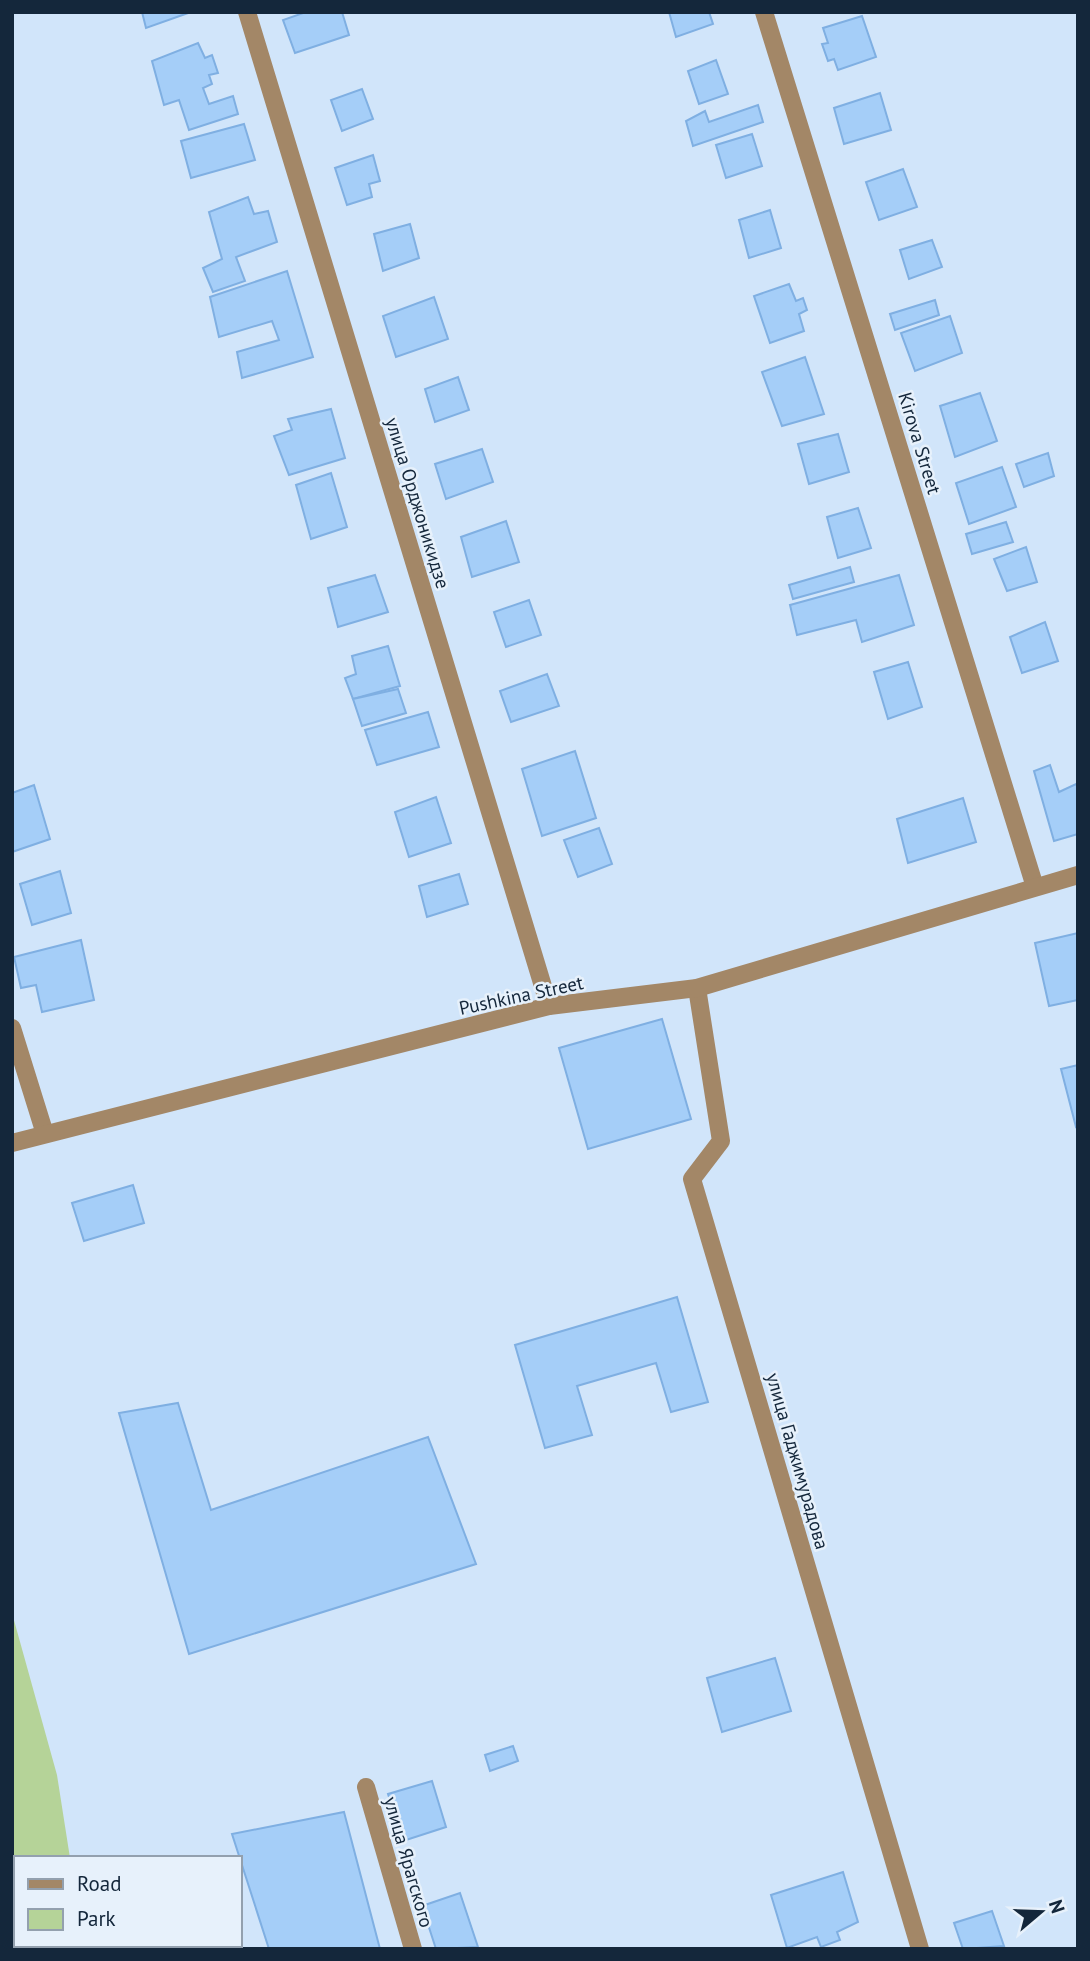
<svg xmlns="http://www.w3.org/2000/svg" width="1090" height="1961" font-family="'PT Sans',sans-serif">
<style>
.green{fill:#b5d398}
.building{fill:#a5cef8;stroke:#7fafe2;stroke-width:2}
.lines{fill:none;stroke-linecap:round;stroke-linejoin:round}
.minor{stroke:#a38767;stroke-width:18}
.labels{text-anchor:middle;stroke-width:5;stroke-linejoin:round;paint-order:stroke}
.street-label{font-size:19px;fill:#14273b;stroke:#e7f1fb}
</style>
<rect width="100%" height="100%" fill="#d1e5fa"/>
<path class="green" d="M12 1613 57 1775 70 1858H16V1914L12 1915Z"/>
<g class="building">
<path d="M142 12H191L146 28Z"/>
<path d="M306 12H342L349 35 295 53 283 20Z"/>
<path d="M669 12H709L713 24 676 37Z"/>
<path d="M862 16 876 57 838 70 834 59 828 61 822 44 828 43 823 28Z"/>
<path d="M198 43 205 58 212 55 218 73 209 75 212 84 203 88 209 104 233 96 238 114 189 130 179 100 164 105 152 61Z"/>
<path d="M716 60 728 94 699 104 688 71Z"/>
<path d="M362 89 373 119 342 131 331 100Z"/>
<path d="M880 93 891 130 844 144 834 108Z"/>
<path d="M758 105 763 122 693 146 686 121 705 111 709 122Z"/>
<path d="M244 124 255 160 191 178 181 141Z"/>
<path d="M752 134 762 166 726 178 716 145Z"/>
<path d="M373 155 380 181 369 184 372 197 347 205 335 168Z"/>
<path d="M903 169 917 207 879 220 866 182Z"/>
<path d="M248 197 254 214 268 211 277 242 236 257 245 281 213 292 203 268 222 259 209 212Z"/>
<path d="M770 210 781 248 749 258 739 220Z"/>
<path d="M410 224 419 258 383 271 374 234Z"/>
<path d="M932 240 942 267 909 279 900 250Z"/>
<path d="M287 271 313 357 242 378 237 352 279 340 272 321 219 337 210 297Z"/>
<path d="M789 284 796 301 803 298 807 310 799 314 804 331 770 343 754 296Z"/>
<path d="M434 297 448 339 396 357 383 316Z"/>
<path d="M935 300 939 315 895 330 890 314Z"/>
<path d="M950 316 962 353 915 371 901 333Z"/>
<path d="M805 357 824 414 782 426 762 372Z"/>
<path d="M458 377 469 410 435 422 425 389Z"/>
<path d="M980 393 997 441 955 457 940 406Z"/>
<path d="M331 409 345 458 289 475 274 436 292 430 288 419Z"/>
<path d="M838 434 849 472 809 484 798 444Z"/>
<path d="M482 449 493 482 446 499 435 464Z"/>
<path d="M1048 453 1054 476 1024 487 1016 464Z"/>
<path d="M1002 467 1016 507 969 524 956 483Z"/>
<path d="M331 473 347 527 311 539 296 485Z"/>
<path d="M858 508 871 548 838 558 827 517Z"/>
<path d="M506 521 519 562 472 577 461 537Z"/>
<path d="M1006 522 1013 542 972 554 966 534Z"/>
<path d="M1026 547 1037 582 1007 591 994 559Z"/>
<path d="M850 567 854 582 793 599 789 585Z"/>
<path d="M375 575 388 612 338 627 328 588Z"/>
<path d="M899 575 914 625 862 642 856 620 797 635 790 605Z"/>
<path d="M529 600 541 635 506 647 494 612Z"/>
<path d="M1045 622 1058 661 1022 673 1010 637Z"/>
<path d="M388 646 400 686 353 699 345 678 356 674 352 656Z"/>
<path d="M908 662 922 707 888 719 874 672Z"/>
<path d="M547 674 559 706 511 722 500 691Z"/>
<path d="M398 689 406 713 362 726 353 699Z"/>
<path d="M428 712 439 747 377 765 365 730Z"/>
<path d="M575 751 596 818 542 836 522 769Z"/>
<path d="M1050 765 1059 792 1076 784 1078 788V834L1054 841 1034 771Z"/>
<path d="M34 785 50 839 12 852V793Z"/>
<path d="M436 797 451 843 409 857 395 812Z"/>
<path d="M963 798 976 842 908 863 897 819Z"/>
<path d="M599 828 612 864 578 877 564 840Z"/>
<path d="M60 871 71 913 32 925 20 884Z"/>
<path d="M459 874 468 904 427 917 419 886Z"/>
<path d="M1078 933V1000L1049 1006 1035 943Z"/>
<path d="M81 940 94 1000 42 1012 36 985 21 988 14 957Z"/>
<path d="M662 1019 691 1119 588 1149 559 1048Z"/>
<path d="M1078 1065V1126L1076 1127 1061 1069Z"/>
<path d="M133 1185 144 1223 84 1241 72 1203Z"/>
<path d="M677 1297 708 1402 671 1412 656 1363 577 1386 592 1435 545 1448 515 1345Z"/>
<path d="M178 1403 211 1510 428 1437 476 1564 189 1654 119 1413Z"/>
<path d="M775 1658 791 1711 722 1732 707 1678Z"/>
<path d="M513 1746 518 1761 490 1771 485 1755Z"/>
<path d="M432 1781 446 1827 403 1841 388 1794Z"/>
<path d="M344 1812 380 1949H269L232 1834Z"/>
<path d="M843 1872 858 1922 837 1932 840 1940 821 1947 817 1937 787 1948 771 1895Z"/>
<path d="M460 1893 478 1947 436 1949 422 1906Z"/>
<path d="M992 1911 1004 1946 963 1949 954 1923Z"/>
</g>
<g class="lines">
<g class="minor">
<path d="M247 12 549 1006"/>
<path d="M764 12 1035 887"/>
<path d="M697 988 721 1141 692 1179 920 1949"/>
<path d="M12 1028 45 1134"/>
<path d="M12 1143 549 1006 697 988 1078 875"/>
<path d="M366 1787 413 1949"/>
</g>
</g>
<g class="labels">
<g class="street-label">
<text transform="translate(920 443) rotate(73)" y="7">Kirova Street</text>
<text transform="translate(418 503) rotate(73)" y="7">улица Орджоникидзе</text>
<text transform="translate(521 995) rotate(-12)" y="7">Pushkina Street</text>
<text transform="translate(798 1461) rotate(74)" y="7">улица Гаджимурадова</text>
<text transform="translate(409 1862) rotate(74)" y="7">улица Ярагского</text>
</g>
</g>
<rect width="1090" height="1961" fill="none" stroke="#14273b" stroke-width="28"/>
<rect x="14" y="1856" width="228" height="91" fill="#e7f1fb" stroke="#93a0ae" stroke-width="2"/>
<rect x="28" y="1879" width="35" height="10" fill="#a38767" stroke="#93a0ae" stroke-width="2"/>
<text x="77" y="1891" font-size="21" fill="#14273b">Road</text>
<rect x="28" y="1909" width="35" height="21" fill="#b5d398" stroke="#93a0ae" stroke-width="2"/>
<text x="77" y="1926" font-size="21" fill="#14273b">Park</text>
<g transform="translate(1041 1912) rotate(71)" stroke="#e7f1fb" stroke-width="5" paint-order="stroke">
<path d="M0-5L12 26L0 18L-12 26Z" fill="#14273b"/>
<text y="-10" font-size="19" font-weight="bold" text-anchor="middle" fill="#14273b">N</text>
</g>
</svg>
